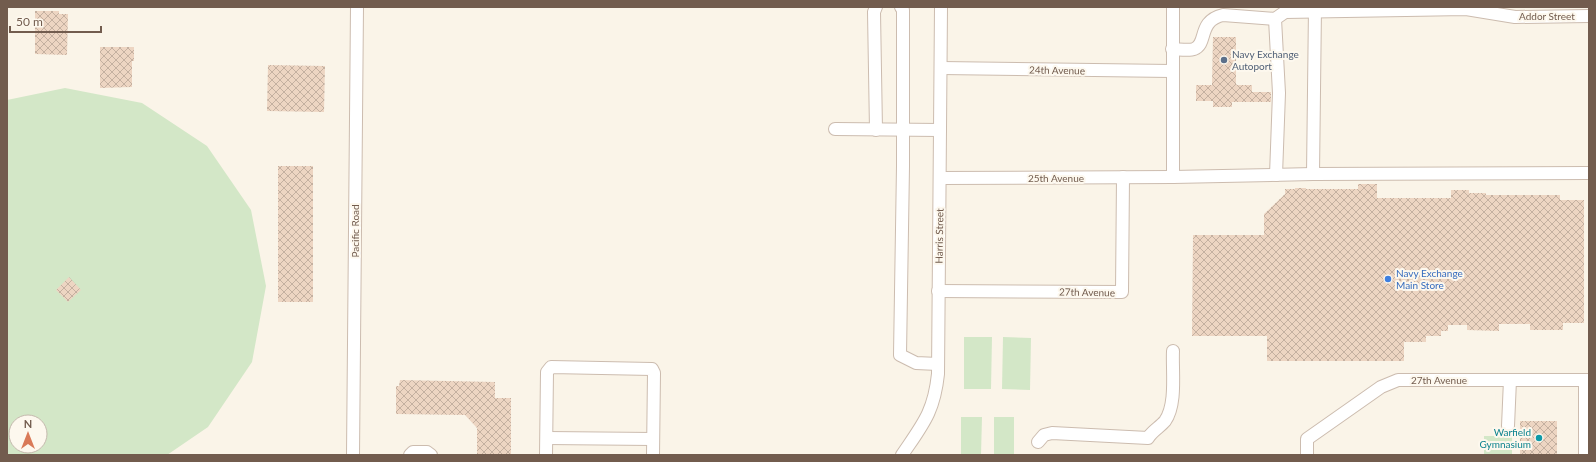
<svg xmlns="http://www.w3.org/2000/svg" width="1596" height="462" font-family="Lato,sans-serif">
<style>
.green{fill:#d3e7c7;fill-rule:evenodd}
.building{fill:url(#building-cross-hatch)}
.lines{fill:none;stroke-linecap:round;stroke-linejoin:round}
.minor-casing{stroke:#ccbcaf;stroke-width:14}
.minor{stroke:#fff;stroke-width:12}
.service-dot{fill:#5c6f8a;stroke:#fdf8ee;stroke-width:1.5}
.shop-dot{fill:#3f7fe0;stroke:#fdf8ee;stroke-width:1.5}
.culture-dot{fill:#0f9aa8;stroke:#fdf8ee;stroke-width:1.5}
.labels{text-anchor:middle;stroke-width:4;stroke-linejoin:round;paint-order:stroke}
.street-label{font-size:10px;fill:#725c4e;stroke:#fdf8ee}
.service-label{font-size:10px;fill:#4e5e75;stroke:#fdf8ee;text-anchor:start}
.shop-label{font-size:10px;fill:#366cbe;stroke:#fdf8ee;text-anchor:start}
.culture-label{font-size:10px;fill:#0d838f;stroke:#fdf8ee;text-anchor:end}
</style>
<defs>
<pattern id="building-cross-hatch" width="8" height="8" patternUnits="userSpaceOnUse"><rect width="8" height="8" fill="#edd5c2"/><path d="M0 0l8 8M0 8l8-8" fill="none" stroke="#c4b0a0"/></pattern>
</defs>
<rect width="100%" height="100%" fill="#faf4e8"/>
<g class="green">
<path d="M65 88 142 103 207 146 251 210 266 286 252 362 208 427 167 455H7V100ZM16 422H40V446H16Z"/>
<path d="M964 337H992L991 389H964Z"/>
<path d="M1003 337 1031 338 1030 390 1002 389Z"/>
<path d="M961 417H982L981 455H961Z"/>
<rect x="994" y="417" width="20" height="38"/>
<rect x="1484" y="436" width="28" height="19"/>
</g>
<g class="building">
<path d="M35 11H59V14H68L67 55 35 54Z"/>
<path d="M1213 37H1236V84L1237 85H1252V92H1271V102H1232V107H1213V101H1196V85H1212V83Z"/>
<path d="M100 47H134V61H132V87L100 88Z"/>
<path d="M268 65 325 66 324 112 267 111Z"/>
<rect x="278" y="166" width="35" height="136"/>
<path d="M1358 184H1377V198H1451V190H1469V193H1486V195H1560V200H1584V323H1563V330H1530V324H1499V331L1467 330V325H1448V331H1441V336H1426V342H1404V361H1267V336H1192L1193 235H1264V214L1285 194V189H1295V188H1306V189H1358Z"/>
<path d="M69 277 81 290 68 302 56 290Z"/>
<path d="M400 380 495 382V398H511V455H477V428L465 415 396 414V386H399Z"/>
<rect x="1520" y="421" width="37" height="34"/>
</g>
<g class="lines">
<g class="minor-casing">
<g id="minor">
<path d="M901 7 903 10V166L900 355 916 363 938 364"/>
<path d="M1172 49C1178 49 1189 51 1194 49 1208 44 1197 21 1223 15L1275 19"/>
<path d="M941 68 1172 71"/>
<path d="M835 129 940 130"/>
<path d="M876 130 874 12 876 7"/>
<path d="M1313 174 1315 7"/>
<path d="M1276 175 1279 93 1275 19 1285 12 1466 9 1515 17 1589 16"/>
<path d="M1173 177V7"/>
<path d="M940 178 1173 177 1313 174 1589 173"/>
<path d="M938 291 1122 292 1123 177"/>
<path d="M1508 426 1510 380"/>
<path d="M547 438 653 439"/>
<path d="M1038 442 1044 435 1052 433 1148 438C1152 431 1160 427 1165 421 1177 404 1172 371 1173 351"/>
<path d="M353 455 357 7"/>
<path d="M410 455 413 452H427L431 455"/>
<path d="M546 455 547 372 551 367 652 369 654 373 653 455"/>
<path d="M902 455C923 424 934 412 938 374L941 7"/>
<path d="M1307 455V439L1381 387 1398 380H1589"/>
<path d="M1585 455V380"/>
</g>
</g>
<use href="#minor" class="minor"/>
</g>
<circle class="service-dot" cx="1224" cy="60" r="4"/>
<circle class="shop-dot" cx="1388" cy="279" r="4"/>
<circle class="culture-dot" cx="1539" cy="438" r="4"/>
<g class="labels">
<g class="street-label">
<text x="1547" y="20">Addor Street</text>
<text transform="translate(1057 70) rotate(1)" y="4">24th Avenue</text>
<text x="1056" y="182">25th Avenue</text>
<text transform="translate(355 231) rotate(-90)" y="4">Pacific Road</text>
<text transform="translate(939 236) rotate(-89)" y="4">Harris Street</text>
<text transform="translate(1087 292) rotate(1)" y="4">27th Avenue</text>
<text x="1439" y="384">27th Avenue</text>
</g>
<g class="service-label">
<text x="1232" y="58">Navy Exchange<tspan x="1232" dy="12">Autoport</tspan></text>
</g>
<g class="shop-label">
<text x="1396" y="277">Navy Exchange<tspan x="1396" dy="12">Main Store</tspan></text>
</g>
<g class="culture-label">
<text x="1531" y="436">Warfield<tspan x="1531" dy="12">Gymnasium</tspan></text>
</g>
</g>
<rect width="1596" height="462" fill="none" stroke="#725c4e" stroke-width="16"/>
<g transform="translate(28 434)"><circle r="19" fill="#fdf8ee" stroke="#c5baae"/>
<path d="M0-3L7 15L0 10L-7 15Z" fill="#d97a58"/>
<text y="-6" font-size="11" font-weight="bold" text-anchor="middle" fill="#725c4e">N</text>
</g>
<path d="M10 26v6h91v-6" fill="none" stroke="#725c4e" stroke-width="2"/>
<text x="16" y="26" font-size="12" fill="#725c4e" stroke="#fdf8ee" stroke-width="3" paint-order="stroke">50 m</text>
</svg>
